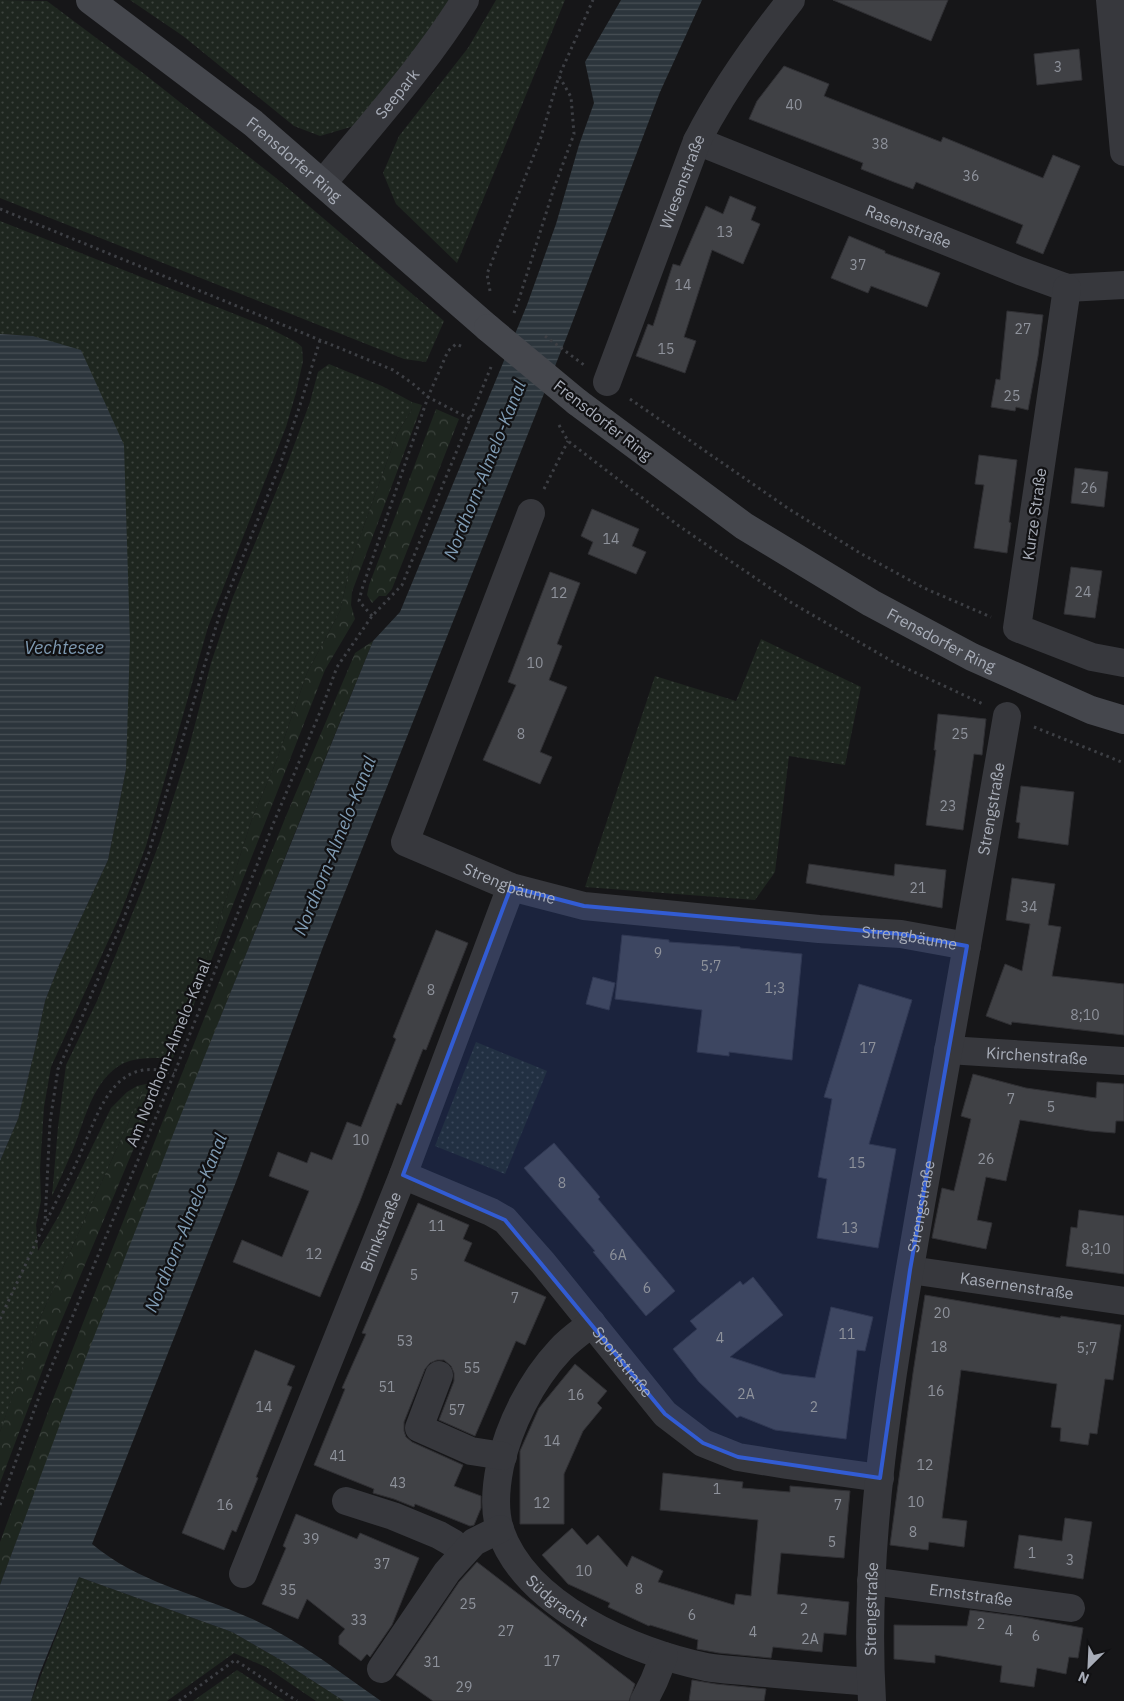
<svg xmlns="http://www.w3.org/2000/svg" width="1124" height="1701" font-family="'IBM Plex Sans',sans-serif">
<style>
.grass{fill:url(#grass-dots)}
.forest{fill:url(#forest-crowns)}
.water{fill:url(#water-rules)}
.building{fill:#404145;stroke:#303034}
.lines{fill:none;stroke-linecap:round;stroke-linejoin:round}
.path{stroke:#3d3f44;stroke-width:3;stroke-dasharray:2.5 4;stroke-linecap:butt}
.street{stroke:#37383d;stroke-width:28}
.secondary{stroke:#45474d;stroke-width:28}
.path-bridge{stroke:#3d3f44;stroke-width:3;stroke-dasharray:2.5 4;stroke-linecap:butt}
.secondary-bridge{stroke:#45474d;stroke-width:28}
.marked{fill:#325cd3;fill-opacity:0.2;stroke:#325cd3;stroke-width:4;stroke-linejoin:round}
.labels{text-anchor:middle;stroke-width:4.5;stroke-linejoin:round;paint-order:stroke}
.number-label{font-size:14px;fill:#8e929b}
.street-label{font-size:16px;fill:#a8adb8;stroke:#111113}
.water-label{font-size:18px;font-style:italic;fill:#7f9bb3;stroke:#111113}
</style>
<defs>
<pattern id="grass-dots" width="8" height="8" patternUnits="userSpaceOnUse" patternTransform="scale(1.25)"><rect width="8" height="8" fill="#1e261f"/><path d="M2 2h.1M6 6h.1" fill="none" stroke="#3c433d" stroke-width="1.8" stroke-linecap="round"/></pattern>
<pattern id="forest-crowns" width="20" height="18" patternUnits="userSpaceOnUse" patternTransform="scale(1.25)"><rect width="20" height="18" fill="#1e261f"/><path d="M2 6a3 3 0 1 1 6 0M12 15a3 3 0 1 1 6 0" fill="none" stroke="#3c433d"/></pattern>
<pattern id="water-rules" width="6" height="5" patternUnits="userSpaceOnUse" patternTransform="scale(1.25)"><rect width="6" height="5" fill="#2c353c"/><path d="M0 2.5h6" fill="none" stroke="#485056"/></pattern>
</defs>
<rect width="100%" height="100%" fill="#161618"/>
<g class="grass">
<path d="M0 0 47 1 143 73 276 178 444 321 426 362 404 359 0 198Z"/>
<path d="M130 0H452L376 107 354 126 320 136 294 126 183 36Z"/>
<path d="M496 0H565L457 263 396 204 383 173 399 136 468 48Z"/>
<path d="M0 221 265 326 296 342 302 347 303 361 296 393 286 427 208 627 146 846 120 915 51 1067 44 1107 40 1169 41 1201 36 1225 38 1251 59 1215 111 1108 127 1092 137 1086 146 1084 41 1316 0 1432V1161L18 1119 35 1049 45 1001 59 965 108 860 126 769 33 336 0 334Z"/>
<path d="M329 364 382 386 412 402V409L397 434 352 559 340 611 307 673 276 762 252 819 211 946 168 1058C152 1058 136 1057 122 1064 93 1080 85 1119 74 1147 67 1163 60 1180 52 1196L58 1127 66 1065 97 1001 141 892 160 841 188 751 211 663 233 597 285 470 310 402 318 372Z"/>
<path d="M761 639 861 687 845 765 789 756 775 872 755 900 585 887 655 676 736 701Z"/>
<path d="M476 1042 547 1071 505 1174 435 1146Z"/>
<path d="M79 1577 232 1632 279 1659 344 1701H316L266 1667 234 1653 167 1701H31Z"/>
<path d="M237 1670 285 1701H193Z"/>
</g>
<g class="forest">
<path d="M412 402 422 405 352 592 351 605 355 619 325 670 171 1063 168 1058 211 946 252 819 276 762 307 673 340 611 352 559 397 434 412 409Z"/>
<path d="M436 409 459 419 392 589 386 596H379L372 603 367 595 369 585Z"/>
<path d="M373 641C245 954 119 1268 0 1585V1542L49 1409 162 1123 286 816 355 653Z"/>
<path d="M146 1084 160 1086 58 1329 0 1483V1432L12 1397 41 1316Z"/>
</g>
<g class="water">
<path d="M621 0H702L660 92 569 331 323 947 236 1182 92 1544C137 1582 197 1594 250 1618 297 1639 338 1671 381 1701H344L279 1659 232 1632 79 1577 39 1675 31 1701H0V1585L63 1416 178 1122 373 641 400 612 527 305 556 224 579 145 594 103 585 62Z"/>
<path d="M0 334 33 336 81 350 124 445 130 641 126 769 108 860 59 965 45 1001 35 1049 18 1119 0 1161Z"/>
</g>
<g class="building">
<path d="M833 0H948L931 41Z"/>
<path d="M1079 49 1082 80 1037 85 1034 54Z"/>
<path d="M784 66 829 84 824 96 941 142 943 137 1043 178 1053 155 1080 166 1043 254 1016 243 1023 225 916 182 913 189 894 182 861 169 863 163 749 119 757 101Z"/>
<path d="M730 196 756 207 751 220 760 224 743 264 712 250 684 337 696 341 685 373 636 356 648 324 653 326 673 264 680 266 706 206 723 214Z"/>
<path d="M849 236 885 251V253L940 273 927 307 871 286 868 293 831 278Z"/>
<path d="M1007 311 1043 315 1038 356 1028 410 1016 407 1015 411 991 407 996 379 1000 380Z"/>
<path d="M979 455 1017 460 1009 522 1011 523 1007 553 974 548 984 485 975 484Z"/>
<path d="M1075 468 1108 472 1104 507 1071 503Z"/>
<path d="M592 509 639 529 632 546 646 552 636 574 588 554 593 542 581 536Z"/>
<path d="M1071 567 1102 571 1095 618 1064 614Z"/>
<path d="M550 572 580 583 557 644 562 646 549 680 567 687 540 752 552 757 540 784 483 760 516 685 508 682Z"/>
<path d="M938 714 986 719 982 755 974 754 963 830 926 825 936 750H934Z"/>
<path d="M1021 786 1074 792 1068 845 1018 838 1020 823 1016 822Z"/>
<path d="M809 864 894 876 895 864 946 870 942 908 806 883Z"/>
<path d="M1012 878 1055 884 1048 925 1061 927 1052 976 1124 984V1035L1012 1022 1011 1025 986 1016 1005 964 1022 971 1030 924 1006 920Z"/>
<path d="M436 930 468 943 426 1050 423 1049 401 1105 397 1103 360 1201 320 1297 233 1262 242 1240 282 1257 309 1191 269 1176 278 1152 307 1163 311 1152 332 1160 347 1122 361 1127 396 1039 393 1037Z"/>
<path d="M622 935 669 940V942L740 947V948L802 954 792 1060 729 1052V1056L697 1052 702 1010 615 999Z"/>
<path d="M593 977 615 983 609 1010 586 1004Z"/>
<path d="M859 984 912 1000 869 1144 896 1149 878 1248 817 1238 827 1179 818 1177 832 1099 824 1097Z"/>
<path d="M973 1074 1026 1088 1096 1098 1097 1082 1124 1084V1121H1116L1115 1133 1090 1131 1020 1120 1006 1181 986 1177 977 1220 992 1223 986 1249 932 1238 942 1188 954 1191 971 1119 961 1116Z"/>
<path d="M554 1143 600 1197 598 1199 675 1291 646 1316 593 1252 595 1251 524 1168Z"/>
<path d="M418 1203 469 1225 463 1239 472 1243 464 1261 546 1297 525 1345 516 1341 475 1436 439 1420 454 1381V1373L451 1366 444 1360H437L430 1363 425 1369 404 1422V1431L406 1437 412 1442 463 1465 454 1486 481 1496V1508L474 1525 470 1526 415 1504 414 1507 394 1499 373 1493 374 1489 314 1465 345 1389 342 1388 366 1334 362 1333Z"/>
<path d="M1079 1210 1124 1216V1274L1066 1266 1071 1227 1077 1228Z"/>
<path d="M753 1277 783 1315 730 1357 782 1374 815 1378 831 1307 873 1317 865 1351 857 1350 846 1439 775 1430 740 1416 737 1418 699 1382 673 1349 697 1329 690 1321 740 1281 743 1285Z"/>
<path d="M925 1295 1060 1318 1061 1316 1121 1325 1113 1380 1105 1379 1097 1434 1090 1433 1088 1445 1060 1441 1061 1428 1051 1427 1057 1384 961 1370 942 1518 967 1521 964 1547 929 1542 928 1550 890 1545 913 1373Z"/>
<path d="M255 1350 295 1366 287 1385 292 1387 256 1477 258 1478 236 1532 232 1530 224 1550 182 1533Z"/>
<path d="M575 1364 607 1391 597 1403 602 1408 583 1431 564 1474V1524H520V1451L539 1408Z"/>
<path d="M663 1473 743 1482 742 1488 790 1492V1486L850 1491 844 1558 781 1553 777 1594 849 1602 846 1635 824 1633 822 1652 773 1647 771 1658 719 1653 697 1649 698 1640 650 1625 649 1626 608 1607 610 1603 568 1584 542 1555 572 1528 587 1545 598 1535 627 1567 632 1556 663 1571 658 1582 734 1605 736 1594 751 1596 758 1520 660 1510Z"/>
<path d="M296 1514 357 1539 360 1533 419 1558 392 1625 370 1657 367 1654 361 1661 339 1644V1636L345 1629 307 1599 298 1619 262 1604 286 1548 283 1546Z"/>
<path d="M1065 1518 1092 1522 1083 1579 1014 1568 1019 1535 1062 1541Z"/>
<path d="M477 1562 635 1684 629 1701H433L396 1675 459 1582Z"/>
<path d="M970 1610 1023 1617 1083 1628 1078 1658 1069 1657 1066 1674 1037 1668 1034 1687 1000 1682 1002 1666 935 1655V1663L894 1659V1625L967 1626Z"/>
<path d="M692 1680 716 1684 766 1689 764 1701H689Z"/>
</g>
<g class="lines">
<g class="path">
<path d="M0 209 393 370 412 383 428 397 470 419"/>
<path d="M490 291 487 274 541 137 559 76"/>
<path d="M514 313 520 296 554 188 574 134 571 97 559 76 593 0"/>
<path d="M630 399 789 509 860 553 924 588 991 617"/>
<path d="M559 425 568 441 679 526 792 603 895 663 983 704"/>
<path d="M544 489 568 441"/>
<path d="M372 616 359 601 362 589 428 397 448 351 456 344 463 347"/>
<path d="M1034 727 1124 763"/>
<path d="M47 1221C56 1199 69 1180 78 1159 98 1116 112 1052 174 1074"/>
<path d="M0 1319 45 1223 50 1122 58 1069 79 1024 123 920 149 852 220 613 280 465 302 399 320 340"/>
<path d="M0 1505 40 1394 174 1074 274 822 323 705 337 667 372 616 402 585 491 367"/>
<path d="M179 1701 235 1660 297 1701"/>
</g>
<g class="street">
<path d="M1110 0 1124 152"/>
<path id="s1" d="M697 141 1020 271 1067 288 1124 285"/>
<path id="s2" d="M323 183C372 123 424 66 465 0"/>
<path d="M1067 288 1017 628 1092 657 1124 663"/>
<path id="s3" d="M607 382 697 141C723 90 756 44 791 0"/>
<path id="s4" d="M531 513 405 842 511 887 584 906 819 929 901 934 967 946"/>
<path id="s5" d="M948 1050 1124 1061"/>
<path id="s6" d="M403 1175 491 1212 505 1220 543 1263 665 1414 703 1443 738 1457 787 1465 880 1478"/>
<path id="s7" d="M910 1270 1124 1301"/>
<path id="s8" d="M592 1323C581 1332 569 1340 560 1350 531 1381 509 1425 500 1466 496 1486 494 1511 500 1530 526 1606 633 1652 706 1667 721 1670 738 1670 754 1672 793 1676 832 1679 871 1682"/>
<path d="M439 1375 419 1428 471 1451 503 1456"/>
<path d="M346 1501 393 1516 439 1535 453 1543 463 1554"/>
<path id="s9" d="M243 1574 403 1175 511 887"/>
<path id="s10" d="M871 1581 1071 1608"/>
<path d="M381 1669 447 1572 463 1554 474 1542 500 1529"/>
<path d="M644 1701 654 1681 664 1656"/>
<path id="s11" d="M872 1701C862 1537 893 1366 921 1204 950 1041 979 879 1007 716"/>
</g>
<g class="secondary">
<path id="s12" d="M90 0 253 123 488 328"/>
<path id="s13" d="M577 402 744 526 871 603 972 657 1091 710 1124 720"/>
</g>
<path class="path-bridge" d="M545 336 584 365"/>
<path class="secondary-bridge" d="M488 328 577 402"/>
</g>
<path class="marked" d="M511 887 584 906 901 934 967 946 910 1270 880 1478 738 1457 703 1443 665 1414 505 1220 403 1175Z"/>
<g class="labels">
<g class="number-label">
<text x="1058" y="72">3</text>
<text x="794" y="110">40</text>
<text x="880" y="149">38</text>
<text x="971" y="181">36</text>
<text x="725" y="237">13</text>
<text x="858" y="270">37</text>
<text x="683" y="290">14</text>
<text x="1023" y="334">27</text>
<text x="666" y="354">15</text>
<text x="1012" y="401">25</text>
<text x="1089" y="493">26</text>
<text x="611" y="544">14</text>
<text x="1083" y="597">24</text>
<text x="559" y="598">12</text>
<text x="535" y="668">10</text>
<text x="521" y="739">8</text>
<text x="960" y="739">25</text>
<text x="948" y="811">23</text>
<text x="918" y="893">21</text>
<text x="1029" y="912">34</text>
<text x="658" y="958">9</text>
<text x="711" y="971">5;7</text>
<text x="775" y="993">1;3</text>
<text x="431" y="995">8</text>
<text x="1085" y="1020">8;10</text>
<text x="868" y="1053">17</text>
<text x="1011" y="1104">7</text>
<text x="1051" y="1112">5</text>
<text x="361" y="1145">10</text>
<text x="986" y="1164">26</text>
<text x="857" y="1168">15</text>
<text x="562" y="1188">8</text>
<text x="437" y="1231">11</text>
<text x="850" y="1233">13</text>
<text x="1096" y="1254">8;10</text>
<text x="314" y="1259">12</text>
<text x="618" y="1260">6A</text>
<text x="414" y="1280">5</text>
<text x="647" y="1293">6</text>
<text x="515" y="1303">7</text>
<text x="942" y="1318">20</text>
<text x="847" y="1339">11</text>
<text x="720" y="1343">4</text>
<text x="405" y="1346">53</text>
<text x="939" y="1352">18</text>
<text x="1087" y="1353">5;7</text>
<text x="472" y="1373">55</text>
<text x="387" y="1392">51</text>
<text x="936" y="1396">16</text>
<text x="746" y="1399">2A</text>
<text x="576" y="1400">16</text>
<text x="264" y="1412">14</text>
<text x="814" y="1412">2</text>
<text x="457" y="1415">57</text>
<text x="552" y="1446">14</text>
<text x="338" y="1461">41</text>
<text x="925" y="1470">12</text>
<text x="398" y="1488">43</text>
<text x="717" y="1494">1</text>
<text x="916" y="1507">10</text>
<text x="542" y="1508">12</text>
<text x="225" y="1510">16</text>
<text x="838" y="1510">7</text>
<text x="913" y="1537">8</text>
<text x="311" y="1544">39</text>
<text x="832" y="1547">5</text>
<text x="1032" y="1558">1</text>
<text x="1070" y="1565">3</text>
<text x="382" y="1569">37</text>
<text x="584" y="1576">10</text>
<text x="639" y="1594">8</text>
<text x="288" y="1595">35</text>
<text x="468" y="1609">25</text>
<text x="804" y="1614">2</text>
<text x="692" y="1620">6</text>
<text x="359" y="1625">33</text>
<text x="981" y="1629">2</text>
<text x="506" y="1636">27</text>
<text x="1009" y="1636">4</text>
<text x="753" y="1637">4</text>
<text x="1036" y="1641">6</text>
<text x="810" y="1644">2A</text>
<text x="552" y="1666">17</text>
<text x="432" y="1667">31</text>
<text x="464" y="1692">29</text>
</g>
<g class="street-label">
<text dy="6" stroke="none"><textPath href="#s2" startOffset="116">Seepark</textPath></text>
<text dy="6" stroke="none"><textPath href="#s12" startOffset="259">Frensdorfer Ring</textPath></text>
<text dy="6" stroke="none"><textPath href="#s3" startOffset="214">Wiesenstraße</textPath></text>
<text dy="6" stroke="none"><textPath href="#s1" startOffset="228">Rasenstraße</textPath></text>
<text transform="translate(603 420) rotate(38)" y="6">Frensdorfer Ring</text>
<text transform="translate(1034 514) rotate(-82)" y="6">Kurze Straße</text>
<text dy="6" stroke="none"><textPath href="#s13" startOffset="436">Frensdorfer Ring</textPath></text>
<text dy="6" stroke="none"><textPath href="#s11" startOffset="902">Strengstraße</textPath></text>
<text dy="6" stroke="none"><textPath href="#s4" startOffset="465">Strengbäume</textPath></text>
<text dy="6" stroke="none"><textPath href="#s4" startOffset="870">Strengbäume</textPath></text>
<text transform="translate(168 1053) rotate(-68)" y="6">Am Nordhorn-Almelo-Kanal</text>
<text dy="6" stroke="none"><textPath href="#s5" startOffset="89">Kirchenstraße</textPath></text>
<text dy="6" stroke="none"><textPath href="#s11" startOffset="498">Strengstraße</textPath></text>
<text dy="6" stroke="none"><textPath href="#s9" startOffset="369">Brinkstraße</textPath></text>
<text dy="6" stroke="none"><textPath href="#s7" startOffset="108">Kasernenstraße</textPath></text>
<text dy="6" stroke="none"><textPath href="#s6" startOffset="296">Sportstraße</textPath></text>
<text dy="6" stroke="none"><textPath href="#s10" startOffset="101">Ernststraße</textPath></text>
<text dy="6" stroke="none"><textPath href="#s8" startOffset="331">Südgracht</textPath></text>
<text dy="6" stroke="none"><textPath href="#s11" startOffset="92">Strengstraße</textPath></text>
</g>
<g class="water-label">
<text transform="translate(485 470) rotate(-68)" y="6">Nordhorn-Almelo-Kanal</text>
<text x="64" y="654">Vechtesee</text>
<text transform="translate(335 846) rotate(-68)" y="6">Nordhorn-Almelo-Kanal</text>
<text transform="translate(186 1223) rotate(-68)" y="6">Nordhorn-Almelo-Kanal</text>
</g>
</g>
<g transform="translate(1089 1666) rotate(204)" stroke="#111113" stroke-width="4" paint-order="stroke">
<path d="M0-4L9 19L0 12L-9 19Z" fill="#a8adb8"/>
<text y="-8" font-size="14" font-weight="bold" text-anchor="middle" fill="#a8adb8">N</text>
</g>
</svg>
